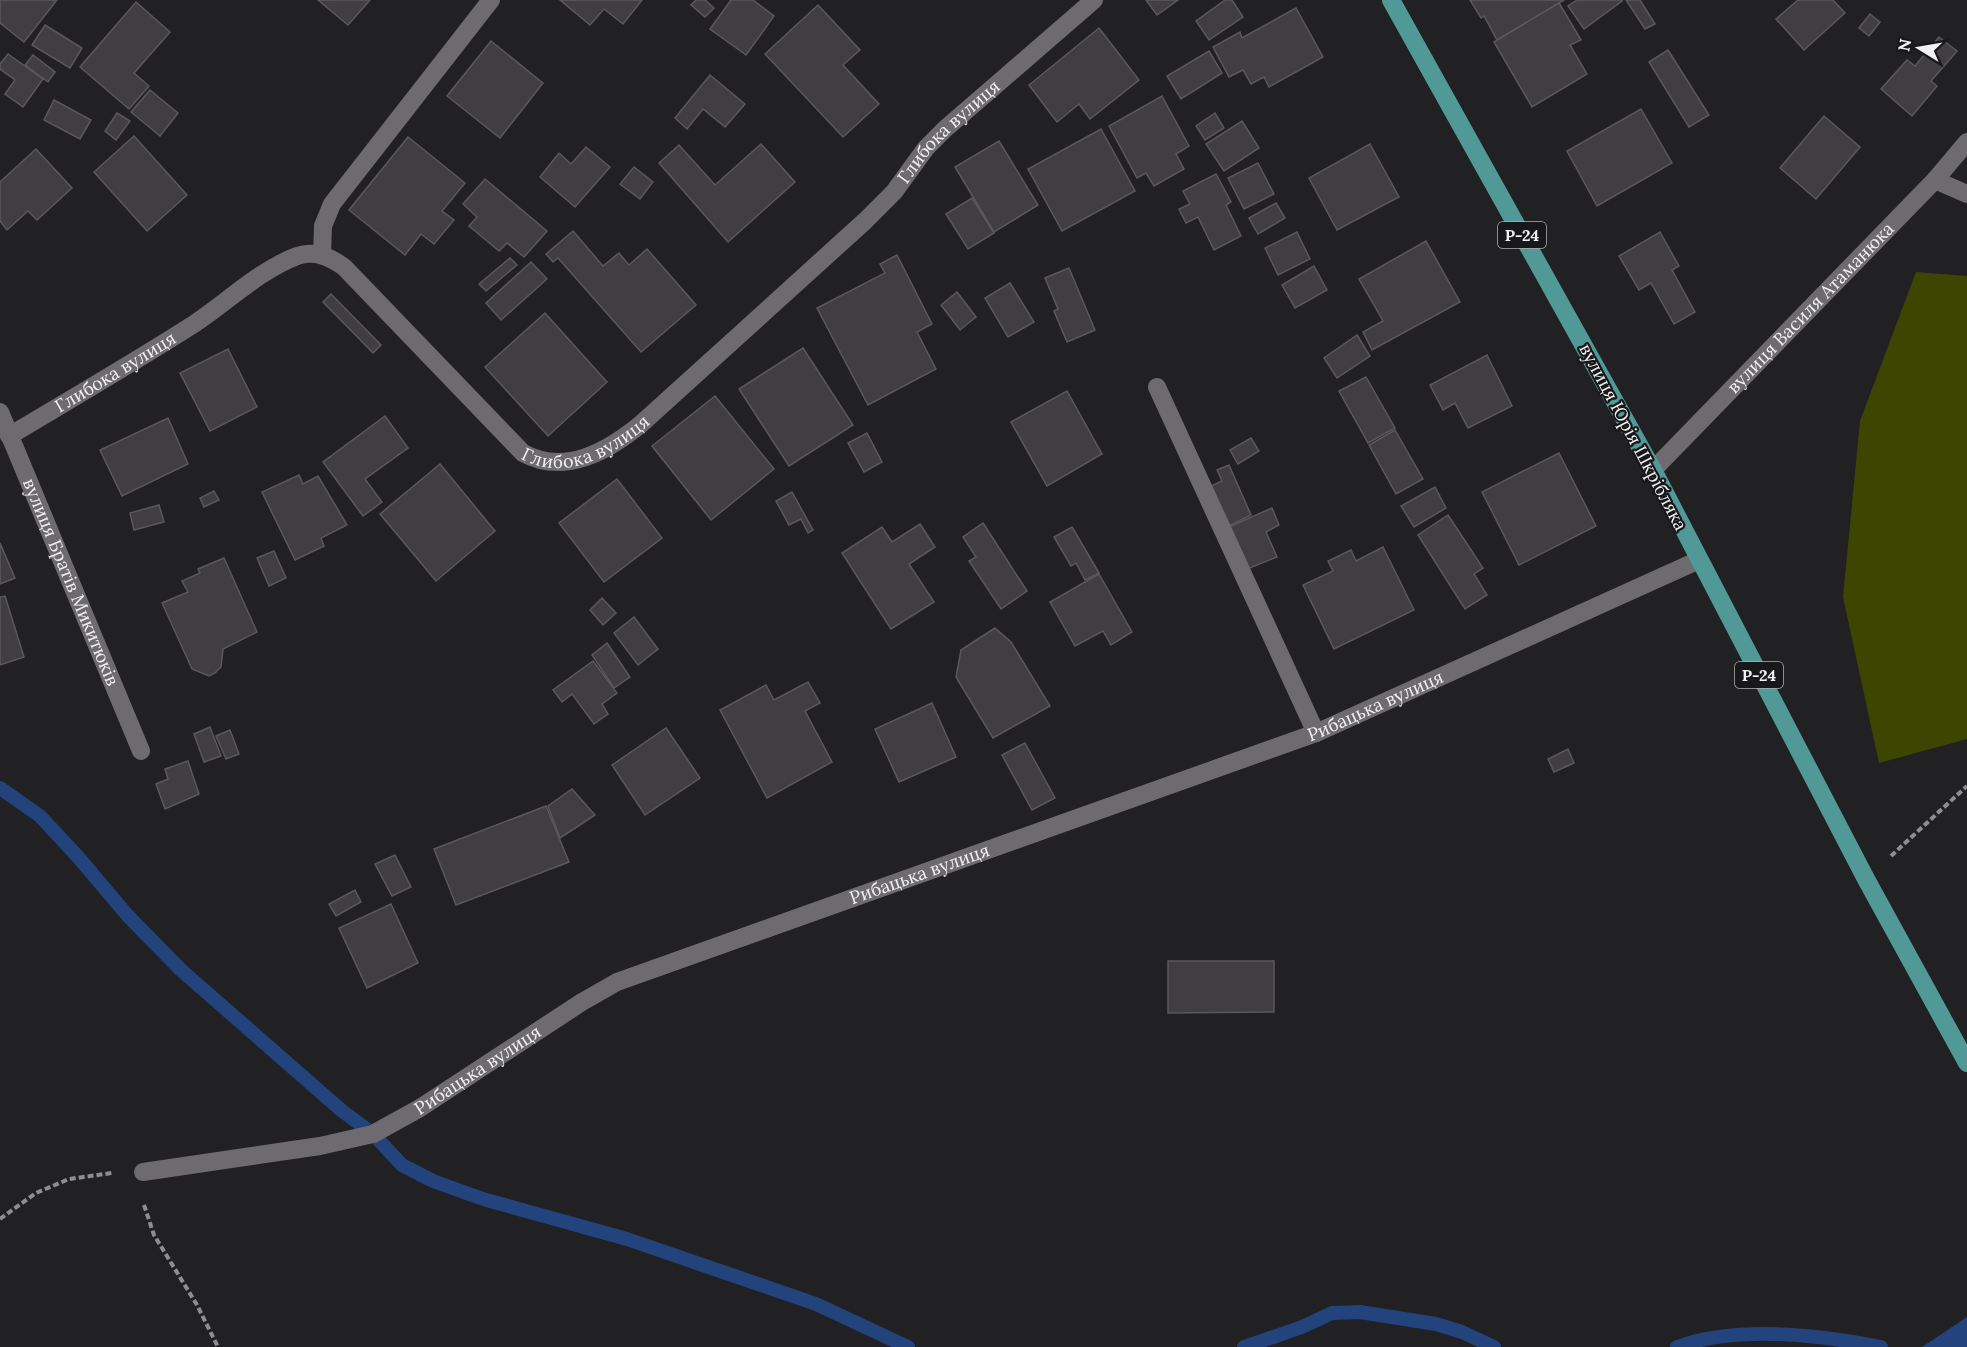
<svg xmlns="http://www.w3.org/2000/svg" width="1967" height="1347" font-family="Lora,serif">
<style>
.green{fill:#3c4601}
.water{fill:#22437b}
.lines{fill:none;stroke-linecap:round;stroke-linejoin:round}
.stream{stroke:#22437b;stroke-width:14}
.building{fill:#413e41;stroke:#5b585c;stroke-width:1.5}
.path{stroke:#8e8d90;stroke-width:4;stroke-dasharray:6 3;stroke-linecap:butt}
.minor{stroke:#6d6b70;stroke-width:18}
.major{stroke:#519996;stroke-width:18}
.labels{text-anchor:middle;stroke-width:4.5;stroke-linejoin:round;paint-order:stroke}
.shield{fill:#18171a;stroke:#b0afb2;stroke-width:1.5}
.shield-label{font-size:16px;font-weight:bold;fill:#f1f0f3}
.street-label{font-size:18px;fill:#f1f0f3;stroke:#18171a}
</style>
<rect width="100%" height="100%" fill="#212023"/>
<path class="green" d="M1916 272 1967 276V739L1879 763 1843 597 1860 421Z"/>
<path class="water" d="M1967 1317V1347H1922Z"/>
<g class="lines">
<g class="stream">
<path d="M0 788 40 816 79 858 128 916 181 970 341 1110 373 1134 402 1165 433 1181 483 1199 627 1239 816 1304 908 1347"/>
<path d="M1244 1347 1302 1327 1332 1313 1360 1312 1436 1324 1462 1332 1494 1347"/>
<path d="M1677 1347C1736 1325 1820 1335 1881 1347"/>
</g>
</g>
<g class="building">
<path d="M0 0H57L24 42 0 23Z"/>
<path d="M318 0H370L348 25Z"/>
<path d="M560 0H642L623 24 604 9 590 25Z"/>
<path d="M696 0H705L714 8 705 17 691 5Z"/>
<path d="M731 0H753L774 16 746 55 710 29Z"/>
<path d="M1146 0H1178L1157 15Z"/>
<path d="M1225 0H1232L1243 17 1209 40 1196 21Z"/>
<path d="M1470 0H1564L1497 40 1484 16 1481 18Z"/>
<path d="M1577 0H1622V1L1584 29 1568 6Z"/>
<path d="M1626 0H1640L1655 24 1645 29Z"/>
<path d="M1798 0H1833L1845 13 1804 50 1776 19Z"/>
<path d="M136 2 170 32 134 73 149 86 129 109 80 67Z"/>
<path d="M1559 3 1581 40 1570 45 1587 74 1532 107 1494 42Z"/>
<path d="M818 5 860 50 843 65 879 104 843 137 765 54Z"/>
<path d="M1296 8 1323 57 1269 87 1264 77 1251 84 1243 70 1229 77 1213 47 1240 32 1242 38Z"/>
<path d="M1870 14 1880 22 1869 36 1859 28Z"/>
<path d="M45 25 82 48 70 68 32 45Z"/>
<path d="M1099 28 1139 80 1090 119 1079 104 1057 122 1029 85Z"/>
<path d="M1939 37 1957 51 1931 81 1937 86 1912 116 1881 89 1907 60 1915 66Z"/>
<path d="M491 41 543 83 500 138 447 96Z"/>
<path d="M1668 50 1709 115 1689 127 1649 62Z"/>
<path d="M1209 51 1222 73 1181 99 1167 76Z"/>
<path d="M8 54 43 79 23 107 5 94 15 80 0 69V64Z"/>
<path d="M33 55 55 72 48 82 25 65Z"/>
<path d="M710 75 745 104 725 127 703 109 687 129 675 118Z"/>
<path d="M150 90 178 113 160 136 131 112Z"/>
<path d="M1162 96 1189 146 1176 154 1184 169 1154 186 1146 173 1137 178 1109 126Z"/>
<path d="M54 100 91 120 80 139 44 120Z"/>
<path d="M1641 109 1672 163 1597 206 1567 151Z"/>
<path d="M117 113 130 121 116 140 105 131Z"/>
<path d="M1215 113 1224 128 1205 140 1196 126Z"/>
<path d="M1824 116 1860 147 1816 199 1780 168Z"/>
<path d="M1242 121 1259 148 1224 171 1206 144Z"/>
<path d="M1101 129 1135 191 1062 231 1028 169Z"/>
<path d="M134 136 187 195 147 231 94 172Z"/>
<path d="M408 137 465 183 442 211 454 220 434 244 421 234 405 255 349 210Z"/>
<path d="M999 141 1038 205 994 232 955 167Z"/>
<path d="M761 144 795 182 728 242 659 163 679 145 715 185Z"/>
<path d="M1370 144 1399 197 1337 230 1309 178Z"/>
<path d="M586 147 610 167 575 207 540 177 559 153 571 164Z"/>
<path d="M36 149 72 188 37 220 28 211 7 230 0 221V182Z"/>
<path d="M1258 163 1274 194 1244 209 1228 178Z"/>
<path d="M634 167 653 182 640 199 620 184Z"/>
<path d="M1216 174 1231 202 1226 205 1241 236 1214 250 1198 217 1186 223 1179 209 1190 204 1183 191Z"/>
<path d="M485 179 547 231 524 257 507 243 499 251 469 226 477 217 463 204Z"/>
<path d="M972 198 994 233 968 249 946 214Z"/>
<path d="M1276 203 1285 218 1258 234 1249 218Z"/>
<path d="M573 231 603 266 619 253 629 265 647 249 696 305 641 352 558 258 553 262 546 254Z"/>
<path d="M1297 232 1310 259 1278 275 1265 248Z"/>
<path d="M1660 232 1679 266 1672 270 1695 312 1674 324 1651 283 1639 290 1619 256Z"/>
<path d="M1426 241 1460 302 1372 350 1363 332 1383 321 1359 279Z"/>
<path d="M897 255 932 324 917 332 936 369 868 405 817 308 885 273 880 264Z"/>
<path d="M510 258 517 265 486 291 479 284Z"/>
<path d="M531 262 547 279 501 320 486 303Z"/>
<path d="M1314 266 1327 290 1295 308 1282 285Z"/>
<path d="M1069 268 1095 330 1067 342 1054 311 1058 309 1045 278Z"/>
<path d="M1010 283 1034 322 1008 337 985 298Z"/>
<path d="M957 292 976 317 960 330 941 305Z"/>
<path d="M331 294 381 345 373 353 323 302Z"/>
<path d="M545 313 607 382 548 436 485 367Z"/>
<path d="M1357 335 1370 356 1337 378 1324 358Z"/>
<path d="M803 348 853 425 789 466 739 389Z"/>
<path d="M228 349 257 407 210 431 180 373Z"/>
<path d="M1487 355 1512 406 1468 428 1455 403 1443 410 1430 385Z"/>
<path d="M1366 377 1395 428 1368 443 1339 391Z"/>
<path d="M1067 391 1102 454 1047 486 1011 422Z"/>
<path d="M715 396 774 469 711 520 652 446Z"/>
<path d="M385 416 408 448 365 479 382 502 363 516 323 462Z"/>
<path d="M168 418 188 464 122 496 100 450Z"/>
<path d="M1395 430 1423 479 1396 494 1369 445Z"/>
<path d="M867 433 882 462 864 472 848 443Z"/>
<path d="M1251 438 1259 451 1238 464 1230 450Z"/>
<path d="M1559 453 1596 526 1519 565 1482 492Z"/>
<path d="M440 464 495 531 436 581 380 514Z"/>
<path d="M1229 465 1251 515 1229 526 1211 486 1222 481 1217 470Z"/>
<path d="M299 475 303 484 318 476 347 525 321 538 324 546 295 560 262 492Z"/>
<path d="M617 479 662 538 604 582 559 523Z"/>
<path d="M1435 487 1446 508 1414 527 1401 506Z"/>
<path d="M214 491 219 500 204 507 200 498Z"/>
<path d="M792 492 813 530 808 533 801 519 789 525 776 501Z"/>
<path d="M159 505 164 522 134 530 130 513Z"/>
<path d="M1272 508 1279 525 1266 532 1277 557 1247 569 1229 527Z"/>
<path d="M1448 515 1483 568 1474 574 1487 595 1465 609 1418 535Z"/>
<path d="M983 523 1027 591 1001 609 969 561 976 557 963 537Z"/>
<path d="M920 524 935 547 909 564 934 602 891 629 842 553 882 527 892 542Z"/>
<path d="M1072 527 1099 573 1085 580 1076 563 1071 566 1054 537Z"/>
<path d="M0 543 15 578 0 584Z"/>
<path d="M1383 547 1414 610 1334 649 1303 585 1333 571 1328 561 1351 550 1356 561Z"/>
<path d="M274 551 286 578 269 586 257 558Z"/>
<path d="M224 558 257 632 223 649 221 667 215 673 209 676 192 669 162 603 188 592 182 581 200 573 198 569Z"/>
<path d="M1099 574 1132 632 1111 645 1103 631 1075 646 1050 602Z"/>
<path d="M5 596 24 657 0 665V597Z"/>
<path d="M602 598 616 613 603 625 590 610Z"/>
<path d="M634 617 658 649 638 665 614 633Z"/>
<path d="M995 628 1011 642 1050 706 993 738 956 677 961 650Z"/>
<path d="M607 643 630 677 614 688 592 655Z"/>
<path d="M593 661 617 693 602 704 608 714 594 724 572 694 562 702 553 690Z"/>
<path d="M808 682 820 703 805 711 832 762 767 798 720 710 766 685 774 700Z"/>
<path d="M932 703 956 757 899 782 875 729Z"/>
<path d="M210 727 221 756 204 762 194 734Z"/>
<path d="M666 728 700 778 645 815 612 765Z"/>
<path d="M230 730 239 754 226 759 216 736Z"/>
<path d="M1025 743 1055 798 1032 810 1002 755Z"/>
<path d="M1568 749 1574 763 1554 772 1548 759Z"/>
<path d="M188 761 199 794 165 809 156 784 168 779 165 769Z"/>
<path d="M572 789 595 815 560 838 548 806Z"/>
<path d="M546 806 569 862 456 905 434 849Z"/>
<path d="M395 855 411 887 392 896 375 864Z"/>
<path d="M355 890 361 902 336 916 329 904Z"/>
<path d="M391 904 418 963 367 988 339 928Z"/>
<path d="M1168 961H1274V1012L1168 1013Z"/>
</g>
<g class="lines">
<g class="path">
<path d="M1891 856 1967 786"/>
<path d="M144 1205 154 1235 197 1305 218 1347"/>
<path d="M0 1219 36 1193 69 1179 112 1173"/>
</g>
<g class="minor">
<path d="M1935 180 1967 194"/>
<path d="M322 255 323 226 332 204 491 0"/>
<path d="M1157 387 1316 733"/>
<path id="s1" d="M0 412 141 751"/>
<path id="s2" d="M9 436C71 399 133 363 194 324 227 302 260 270 297 256 315 250 330 257 344 267L523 453C565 476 608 451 641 424L865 221 894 192 926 148 945 129 1094 0"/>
<path id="s3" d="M1653 470 1935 180 1967 142"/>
<path id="s4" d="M143 1172 320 1146 373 1134 420 1108 582 1002 617 982 1316 733 1699 560"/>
</g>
<path class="major" d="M1391 0 1653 470 1866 879 1967 1063"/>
</g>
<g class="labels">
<g class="shield">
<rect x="1498" y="222" width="48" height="26" rx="4.5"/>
<rect x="1735" y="662" width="48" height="26" rx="4.5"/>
</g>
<g class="shield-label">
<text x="1522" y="241">Р-24</text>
<text x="1759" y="681">Р-24</text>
</g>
<g class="street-label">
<text dy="6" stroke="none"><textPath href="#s2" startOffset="1203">Глибока вулиця</textPath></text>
<text dy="6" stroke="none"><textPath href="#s3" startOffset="226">вулиця Василя Атаманюка</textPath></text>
<text dy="6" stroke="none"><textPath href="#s2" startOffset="124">Глибока вулиця</textPath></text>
<text dy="6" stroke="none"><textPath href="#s2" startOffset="717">Глибока вулиця</textPath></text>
<text transform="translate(1633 437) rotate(62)" y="6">вулиця Юрія Шкрібляка</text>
<text dy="6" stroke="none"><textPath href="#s1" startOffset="184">вулиця Братів Микитюків</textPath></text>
<text dy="6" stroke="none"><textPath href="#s4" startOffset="1328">Рибацька вулиця</textPath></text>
<text dy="6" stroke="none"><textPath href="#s4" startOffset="842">Рибацька вулиця</textPath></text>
<text dy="6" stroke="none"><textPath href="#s4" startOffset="356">Рибацька вулиця</textPath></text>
</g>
</g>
<g transform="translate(1919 48) rotate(281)" stroke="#18171a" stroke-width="4.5" paint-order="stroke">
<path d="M0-4.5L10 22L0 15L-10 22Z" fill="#f1f0f3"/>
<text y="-9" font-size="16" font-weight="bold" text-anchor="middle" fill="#f1f0f3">N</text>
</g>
</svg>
